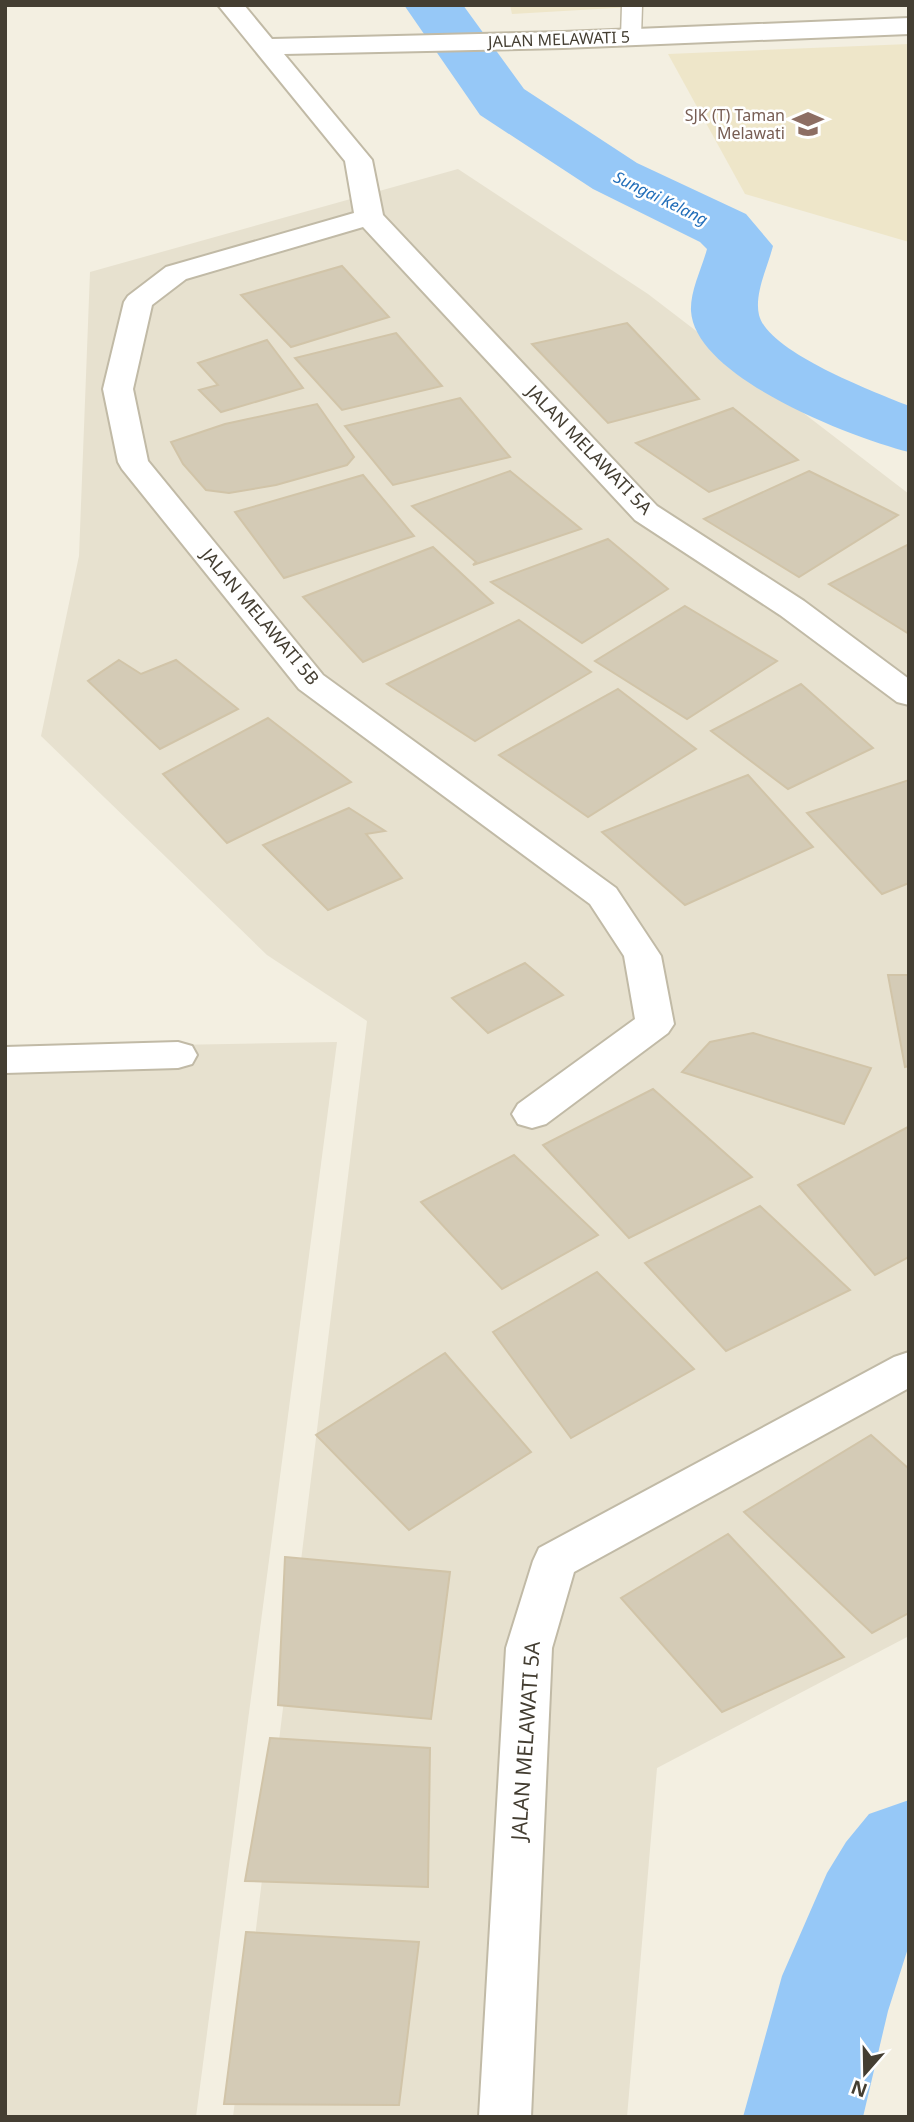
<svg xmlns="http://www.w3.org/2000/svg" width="914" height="2122" font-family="'Noto Sans',sans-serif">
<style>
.residential{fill:#e7e1cf}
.education{fill:#eee6c9}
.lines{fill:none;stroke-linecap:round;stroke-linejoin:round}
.river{fill:#96c8f7;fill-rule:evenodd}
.building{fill:#d4cbb6;stroke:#d1c4a8;stroke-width:2}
.service-casing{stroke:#c1baa6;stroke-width:3}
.minor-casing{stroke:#c1baa6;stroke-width:4}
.service{fill:#fff;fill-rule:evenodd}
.minor{fill:#fff;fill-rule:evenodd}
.labels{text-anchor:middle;stroke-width:5;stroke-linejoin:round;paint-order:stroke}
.far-street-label{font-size:16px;fill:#443e32;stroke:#fff}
.far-education-label{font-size:16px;fill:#785e54;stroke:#fff;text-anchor:end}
.far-water-label{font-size:16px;font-style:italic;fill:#226eb9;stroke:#fff}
.street-label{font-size:18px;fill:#443e32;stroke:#fff}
.near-street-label{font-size:21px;fill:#443e32;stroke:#fff}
</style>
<rect width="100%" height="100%" fill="#f3efe1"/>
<g class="residential">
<path d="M458 169 648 294 909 494V1636L657 1768 627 2117H233L367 1021 267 955 41 736 79 556 90 272Z"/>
<path d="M337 1042 196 2117H5V1048Z"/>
</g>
<g class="education">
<path d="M510 5H666L512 14Z"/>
<path d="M909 44V242L745 194 668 54Z"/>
</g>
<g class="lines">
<g class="river">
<path d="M404 5H463L524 89 637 163 746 214 773 246C768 266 754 294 759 315 768 352 874 392 909 406V452C853 438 695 378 691 311 690 291 702 268 707 249L700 242 593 189 480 115Z"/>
<path d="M909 1800V1945L888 2011 863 2117H743L782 1976 827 1873 846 1842 869 1814Z"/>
</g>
</g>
<g class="building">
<path d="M342 266 389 317 291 347 241 295Z"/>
<path d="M627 323 699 399 608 423 532 344Z"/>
<path d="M396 333 442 386 342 410 295 358Z"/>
<path d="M267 340 303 388 221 412 199 390 218 385 198 363Z"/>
<path d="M460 398 510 457 393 485 345 426Z"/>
<path d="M317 404 354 457 347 465 276 485 229 493 206 490 183 464 171 442 225 424Z"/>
<path d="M733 408 798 460 709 492 636 443Z"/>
<path d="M510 471 581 529 473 565 476 562 412 506Z"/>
<path d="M809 471 898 515 799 577 704 519Z"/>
<path d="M363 475 414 536 284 578 235 512Z"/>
<path d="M608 539 668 589 582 643 491 582Z"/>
<path d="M909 544V634L829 584Z"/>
<path d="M433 547 493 603 363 662 303 597Z"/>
<path d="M685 606 777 661 687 719 595 661Z"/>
<path d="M519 620 591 672 475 741 387 684Z"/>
<path d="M119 660 141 674 176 660 238 709 160 749 88 681Z"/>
<path d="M801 684 873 748 788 789 711 731Z"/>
<path d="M618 689 696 749 588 817 499 755Z"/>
<path d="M268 718 351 782 227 843 163 774Z"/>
<path d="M748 775 813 847 685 905 602 832Z"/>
<path d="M909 780V883L882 894 807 813Z"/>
<path d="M349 808 385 831 366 834 402 878 328 910 263 845Z"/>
<path d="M525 963 563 995 488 1033 452 998Z"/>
<path d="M888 975H909V1066L905 1067Z"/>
<path d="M753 1033 871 1068 844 1124 682 1072 710 1042Z"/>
<path d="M653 1089 752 1177 629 1238 543 1145Z"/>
<path d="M908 1127 909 1257 875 1275 798 1185Z"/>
<path d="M514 1155 598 1235 502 1289 421 1202Z"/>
<path d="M760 1206 850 1290 726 1351 645 1263Z"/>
<path d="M597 1272 694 1369 571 1438 493 1332Z"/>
<path d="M445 1353 531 1452 409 1530 316 1435Z"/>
<path d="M871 1435 909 1469V1613L872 1633 744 1512Z"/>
<path d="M728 1534 844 1657 722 1712 621 1598Z"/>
<path d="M285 1557 450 1572 431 1719 278 1705Z"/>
<path d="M270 1738 430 1748 428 1887 245 1881Z"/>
<path d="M246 1932 419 1942 399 2105 224 2104Z"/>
</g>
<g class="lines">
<g class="service-casing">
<path id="service" d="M622 5H642L641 37 638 41H624L621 37Z"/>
</g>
<g class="minor-casing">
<g id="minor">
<path d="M218 5H244L272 39 563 32 909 18V34L563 48 284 54 372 160 383 215 657 506 804 601 909 679V705L897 702 780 615 635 520 363 227 186 279 152 305 133 389 148 461 323 675 616 888 661 956 674 1024 668 1033 546 1124 532 1128 518 1124 512 1114 518 1104 635 1019 624 956 590 904 299 689 122 469 118 462 103 389 124 302 128 296 166 267 354 213 345 161Z"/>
<path d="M178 1042 192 1046 197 1055 192 1064 178 1068 5 1073V1047Z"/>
<path d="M909 1352V1388L574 1572 552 1648 531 2117H479L506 1648 533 1561 539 1548 894 1357Z"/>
</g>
</g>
<use href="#service" class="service"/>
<use href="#minor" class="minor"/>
</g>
<defs>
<g id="school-bare" transform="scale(2.415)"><path d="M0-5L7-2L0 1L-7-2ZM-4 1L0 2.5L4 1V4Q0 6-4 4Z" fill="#8d6e63" stroke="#fff" stroke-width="2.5" paint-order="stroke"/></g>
</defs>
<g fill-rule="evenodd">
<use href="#school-bare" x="808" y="124"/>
</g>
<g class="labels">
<g class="far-street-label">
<text transform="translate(559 39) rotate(-2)" y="6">JALAN MELAWATI 5</text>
</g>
<g class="far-education-label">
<text x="785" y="121">SJK (T) Taman<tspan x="785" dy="18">Melawati</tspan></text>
</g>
<g class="far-water-label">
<text transform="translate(661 198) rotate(26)" y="6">Sungai Kelang</text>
</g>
<g class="street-label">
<text transform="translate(589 450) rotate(46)" y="6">JALAN MELAWATI 5A</text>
<text transform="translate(260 617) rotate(50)" y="6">JALAN MELAWATI 5B</text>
</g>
<g class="near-street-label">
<text transform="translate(526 1741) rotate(-86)" y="7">JALAN MELAWATI 5A</text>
</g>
</g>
<rect width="914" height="2122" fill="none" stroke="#443e32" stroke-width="14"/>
<g transform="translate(865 2073) rotate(200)" stroke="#ffffff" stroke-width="5" paint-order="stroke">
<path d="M0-5L12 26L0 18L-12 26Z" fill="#443e32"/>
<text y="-10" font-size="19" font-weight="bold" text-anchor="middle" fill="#443e32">N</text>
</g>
</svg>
